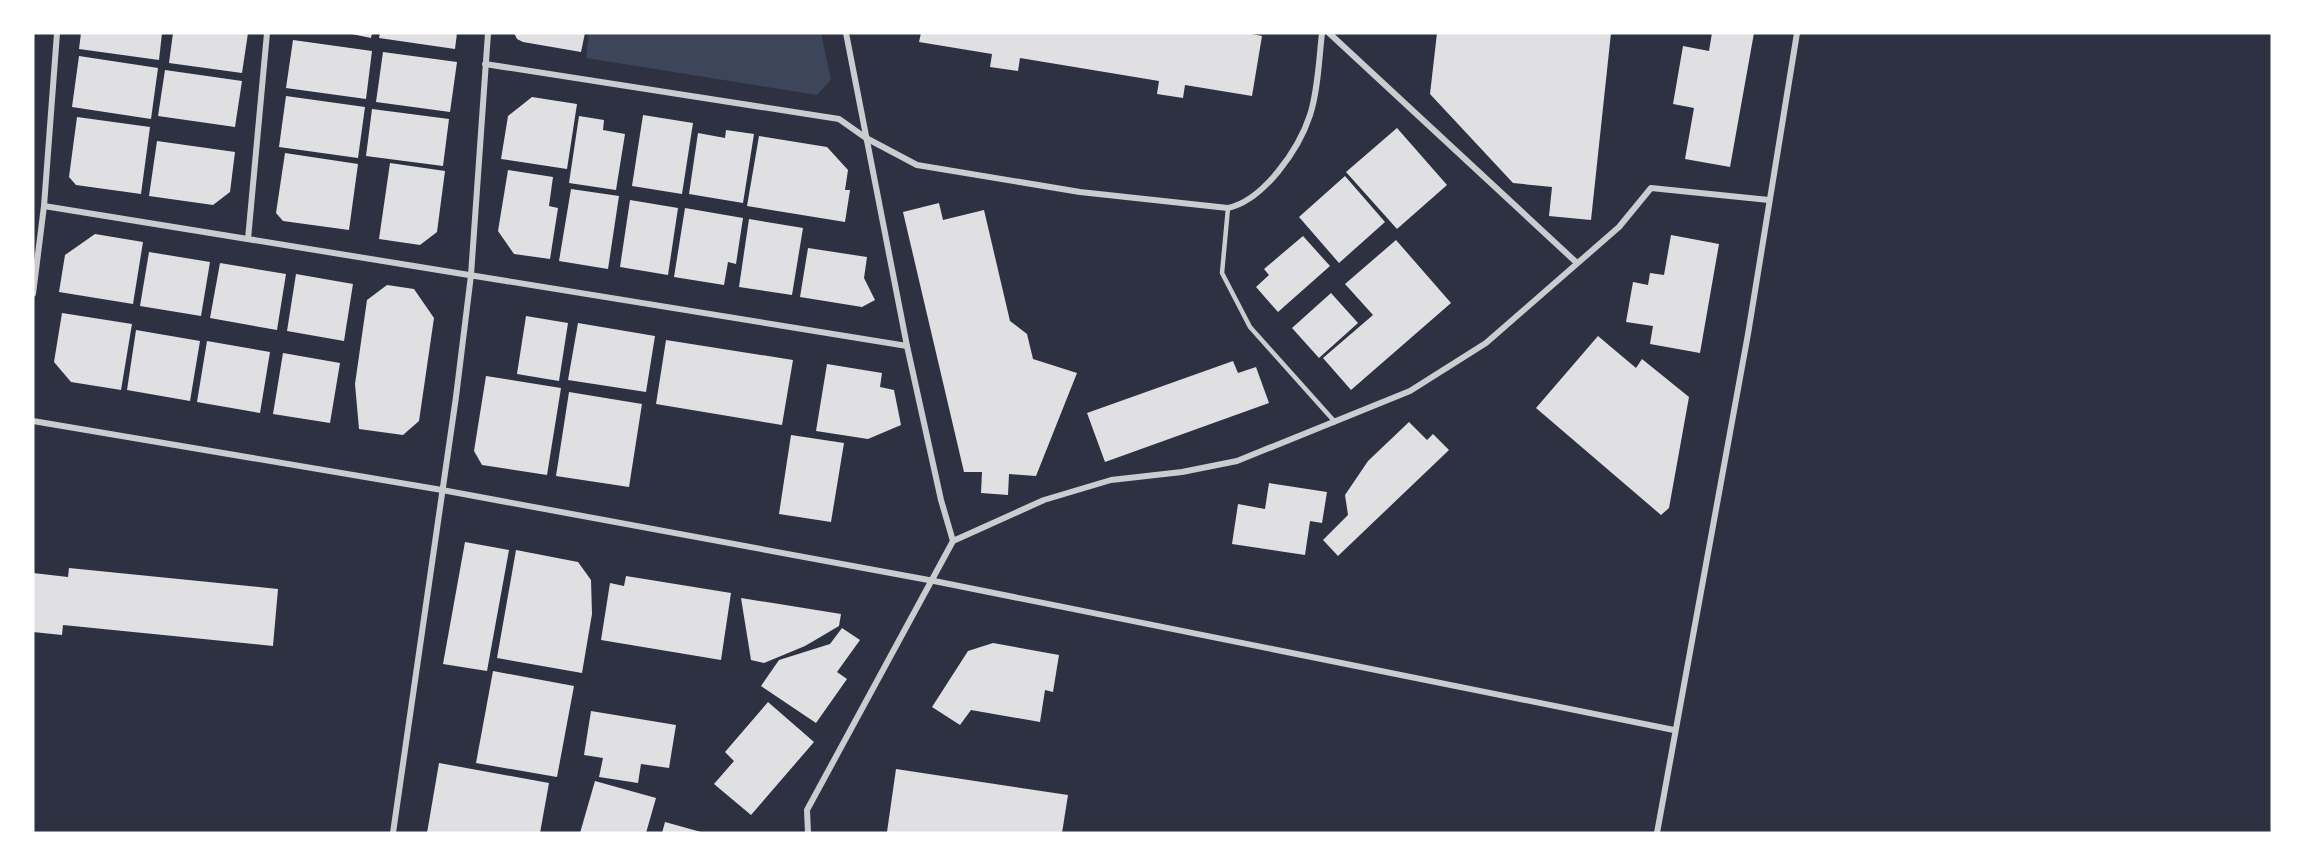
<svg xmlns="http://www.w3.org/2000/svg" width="2305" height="866" font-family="Arial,sans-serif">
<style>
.green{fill:#3c4559}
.building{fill:#e0e0e3}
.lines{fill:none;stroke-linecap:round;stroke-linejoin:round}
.service{stroke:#caccd0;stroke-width:4.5}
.minor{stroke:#caccd0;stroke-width:6}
</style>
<rect width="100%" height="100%" fill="#2d3142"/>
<path class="green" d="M589 33H821L831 80 817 95 586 58Z"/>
<g class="building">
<path d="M81 33H162L159 60 79 49Z"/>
<path d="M173 33H248L242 73 169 63Z"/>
<path d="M347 33H372L371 38Z"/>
<path d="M380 33H457L455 49 379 38Z"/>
<path d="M514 33H585L581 52 523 42 517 39Z"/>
<path d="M921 33H1246L1262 36 1252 96 1185 85 1183 98 1157 94 1159 81 1020 58 1018 71 990 67 992 54 919 42Z"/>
<path d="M1437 33H1611L1591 220 1549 216 1552 187 1513 183 1430 94Z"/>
<path d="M1712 33H1754L1730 167 1685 159 1694 108 1673 104 1683 46 1709 51Z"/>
<path d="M293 40 372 51 366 99 286 88Z"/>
<path d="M383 52 457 62 450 112 376 102Z"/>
<path d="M79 56 158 68 151 119 72 107Z"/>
<path d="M165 70 242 81 235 127 158 116Z"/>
<path d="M286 96 365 107 358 158 279 147Z"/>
<path d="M532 97 577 104 567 169 501 159 508 116Z"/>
<path d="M372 109 449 119 443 166 366 156Z"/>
<path d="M643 115 693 123 682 194 632 186Z"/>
<path d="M579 116 604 120 603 130 625 134 616 190 569 183Z"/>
<path d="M77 117 150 127 141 194 76 185 69 177Z"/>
<path d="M1397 128 1447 185 1397 229 1346 172Z"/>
<path d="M726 130 754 134 743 203 689 194 698 133 725 138Z"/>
<path d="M759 136 827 147 848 170 845 190H850L845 222 747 206Z"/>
<path d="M157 141 235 152 230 192 213 205 149 196Z"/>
<path d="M285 153 358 164 349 230 283 221 276 213Z"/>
<path d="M390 163 445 171 437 232 420 245 379 239Z"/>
<path d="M508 170 553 177 549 206 558 208 550 259 514 254 498 231Z"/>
<path d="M1345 176 1385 222 1339 263 1299 217Z"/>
<path d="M571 189 619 196 608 269 559 261Z"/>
<path d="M630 200 678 208 668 275 620 267Z"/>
<path d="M939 203 943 220 984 210 1010 321 1027 334 1033 359 1077 373 1036 476 1009 474 1008 495 981 493 982 472H964L903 212Z"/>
<path d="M685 208 743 218 736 264 728 262 724 285 674 277Z"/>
<path d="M749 219 803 228 792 295 739 287Z"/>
<path d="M95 234 143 242 133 304 59 292 65 255Z"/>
<path d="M1671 235 1719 244 1700 353 1650 344 1653 326 1626 322 1633 282 1648 285 1650 273 1664 275Z"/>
<path d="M1303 236 1330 266 1278 312 1256 287 1269 275 1264 269Z"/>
<path d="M1396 240 1451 303 1351 390 1323 358 1373 315 1345 284Z"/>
<path d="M808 248 867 257 864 278 875 300 862 307 800 297Z"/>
<path d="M149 252 210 262 201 316 140 306Z"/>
<path d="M220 263 286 274 277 330 210 318Z"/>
<path d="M296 274 353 284 344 341 287 331Z"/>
<path d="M387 285 414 289 434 318 419 421 403 435 359 429 355 384 367 300Z"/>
<path d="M1331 293 1358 323 1319 358 1292 328Z"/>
<path d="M62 313 132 324 121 390 71 382 54 362Z"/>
<path d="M526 316 568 323 559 381 517 374Z"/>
<path d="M578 323 655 336 646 392 568 380Z"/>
<path d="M136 330 200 341 190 401 127 390Z"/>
<path d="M1598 336 1636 368 1642 359 1689 397 1669 508 1661 515 1536 408Z"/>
<path d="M666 340 793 360 782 425 656 404Z"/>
<path d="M207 341 270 352 260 413 197 402Z"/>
<path d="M283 353 340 363 330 423 273 414Z"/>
<path d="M1233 361 1238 373 1256 367 1269 403 1105 462 1087 413Z"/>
<path d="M827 364 882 373 880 387 894 390 901 425 868 439 816 431Z"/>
<path d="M486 376 561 388 547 475 482 465 474 451Z"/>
<path d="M569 392 642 404 629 487 556 476Z"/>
<path d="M1409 422 1427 440 1433 434 1449 450 1338 556 1323 540 1348 515 1345 495 1368 461Z"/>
<path d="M791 435 844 443 831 522 779 514Z"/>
<path d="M1269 483 1327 492 1322 523 1310 521 1305 555 1232 544 1238 504 1265 509Z"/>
<path d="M465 542 509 550 487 671 443 664Z"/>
<path d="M516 550 578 562 591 580 592 614 582 673 497 658Z"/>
<path d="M69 568 278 589 273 646 63 625 62 635 33 632V573L68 577Z"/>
<path d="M626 576 731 593 721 660 601 640 610 583 624 586Z"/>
<path d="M741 598 841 614 839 626 805 646 764 663 751 660Z"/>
<path d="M842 628 860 640 837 672 847 679 816 723 761 686 779 660 830 644Z"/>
<path d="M993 643 1059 655 1053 692 1045 690 1040 722 971 710 960 725 932 707 968 651Z"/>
<path d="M493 671 574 686 557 777 476 763Z"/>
<path d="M768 702 814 742 751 815 714 784 734 761 725 752Z"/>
<path d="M591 711 676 725 669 768 641 764 638 783 599 777 603 758 584 755Z"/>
<path d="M439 763 549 783 540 833H427Z"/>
<path d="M896 769 1068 795 1062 833 887 832Z"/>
<path d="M595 781 656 798 646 833H580Z"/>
<path d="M665 822 701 832V833H662Z"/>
</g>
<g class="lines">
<path class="service" d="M1228 208 1222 273 1250 327 1335 422"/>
<g class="minor">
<path d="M846 33 907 346 941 500 953 541"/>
<path d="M1329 33 1577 263"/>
<path d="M485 64 839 119 866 138 917 165 1080 192 1228 208C1264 200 1299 149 1310 115 1318 90 1319 59 1322 33"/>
<path d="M44 206 907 346"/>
<path d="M248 239 267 33"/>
<path d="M33 294 44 206 57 33"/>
<path d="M33 421 442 490 934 581 1674 730"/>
<path d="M393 833 456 397 471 275 488 33"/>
<path d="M808 833 807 810 953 541 1044 500 1111 480 1182 472 1237 461 1410 391 1486 343 1619 227 1651 188 1769 200"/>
<path d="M1657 833 1748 334 1797 33"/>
</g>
</g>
<rect width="2305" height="866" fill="none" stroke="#ffffff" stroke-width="69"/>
</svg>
